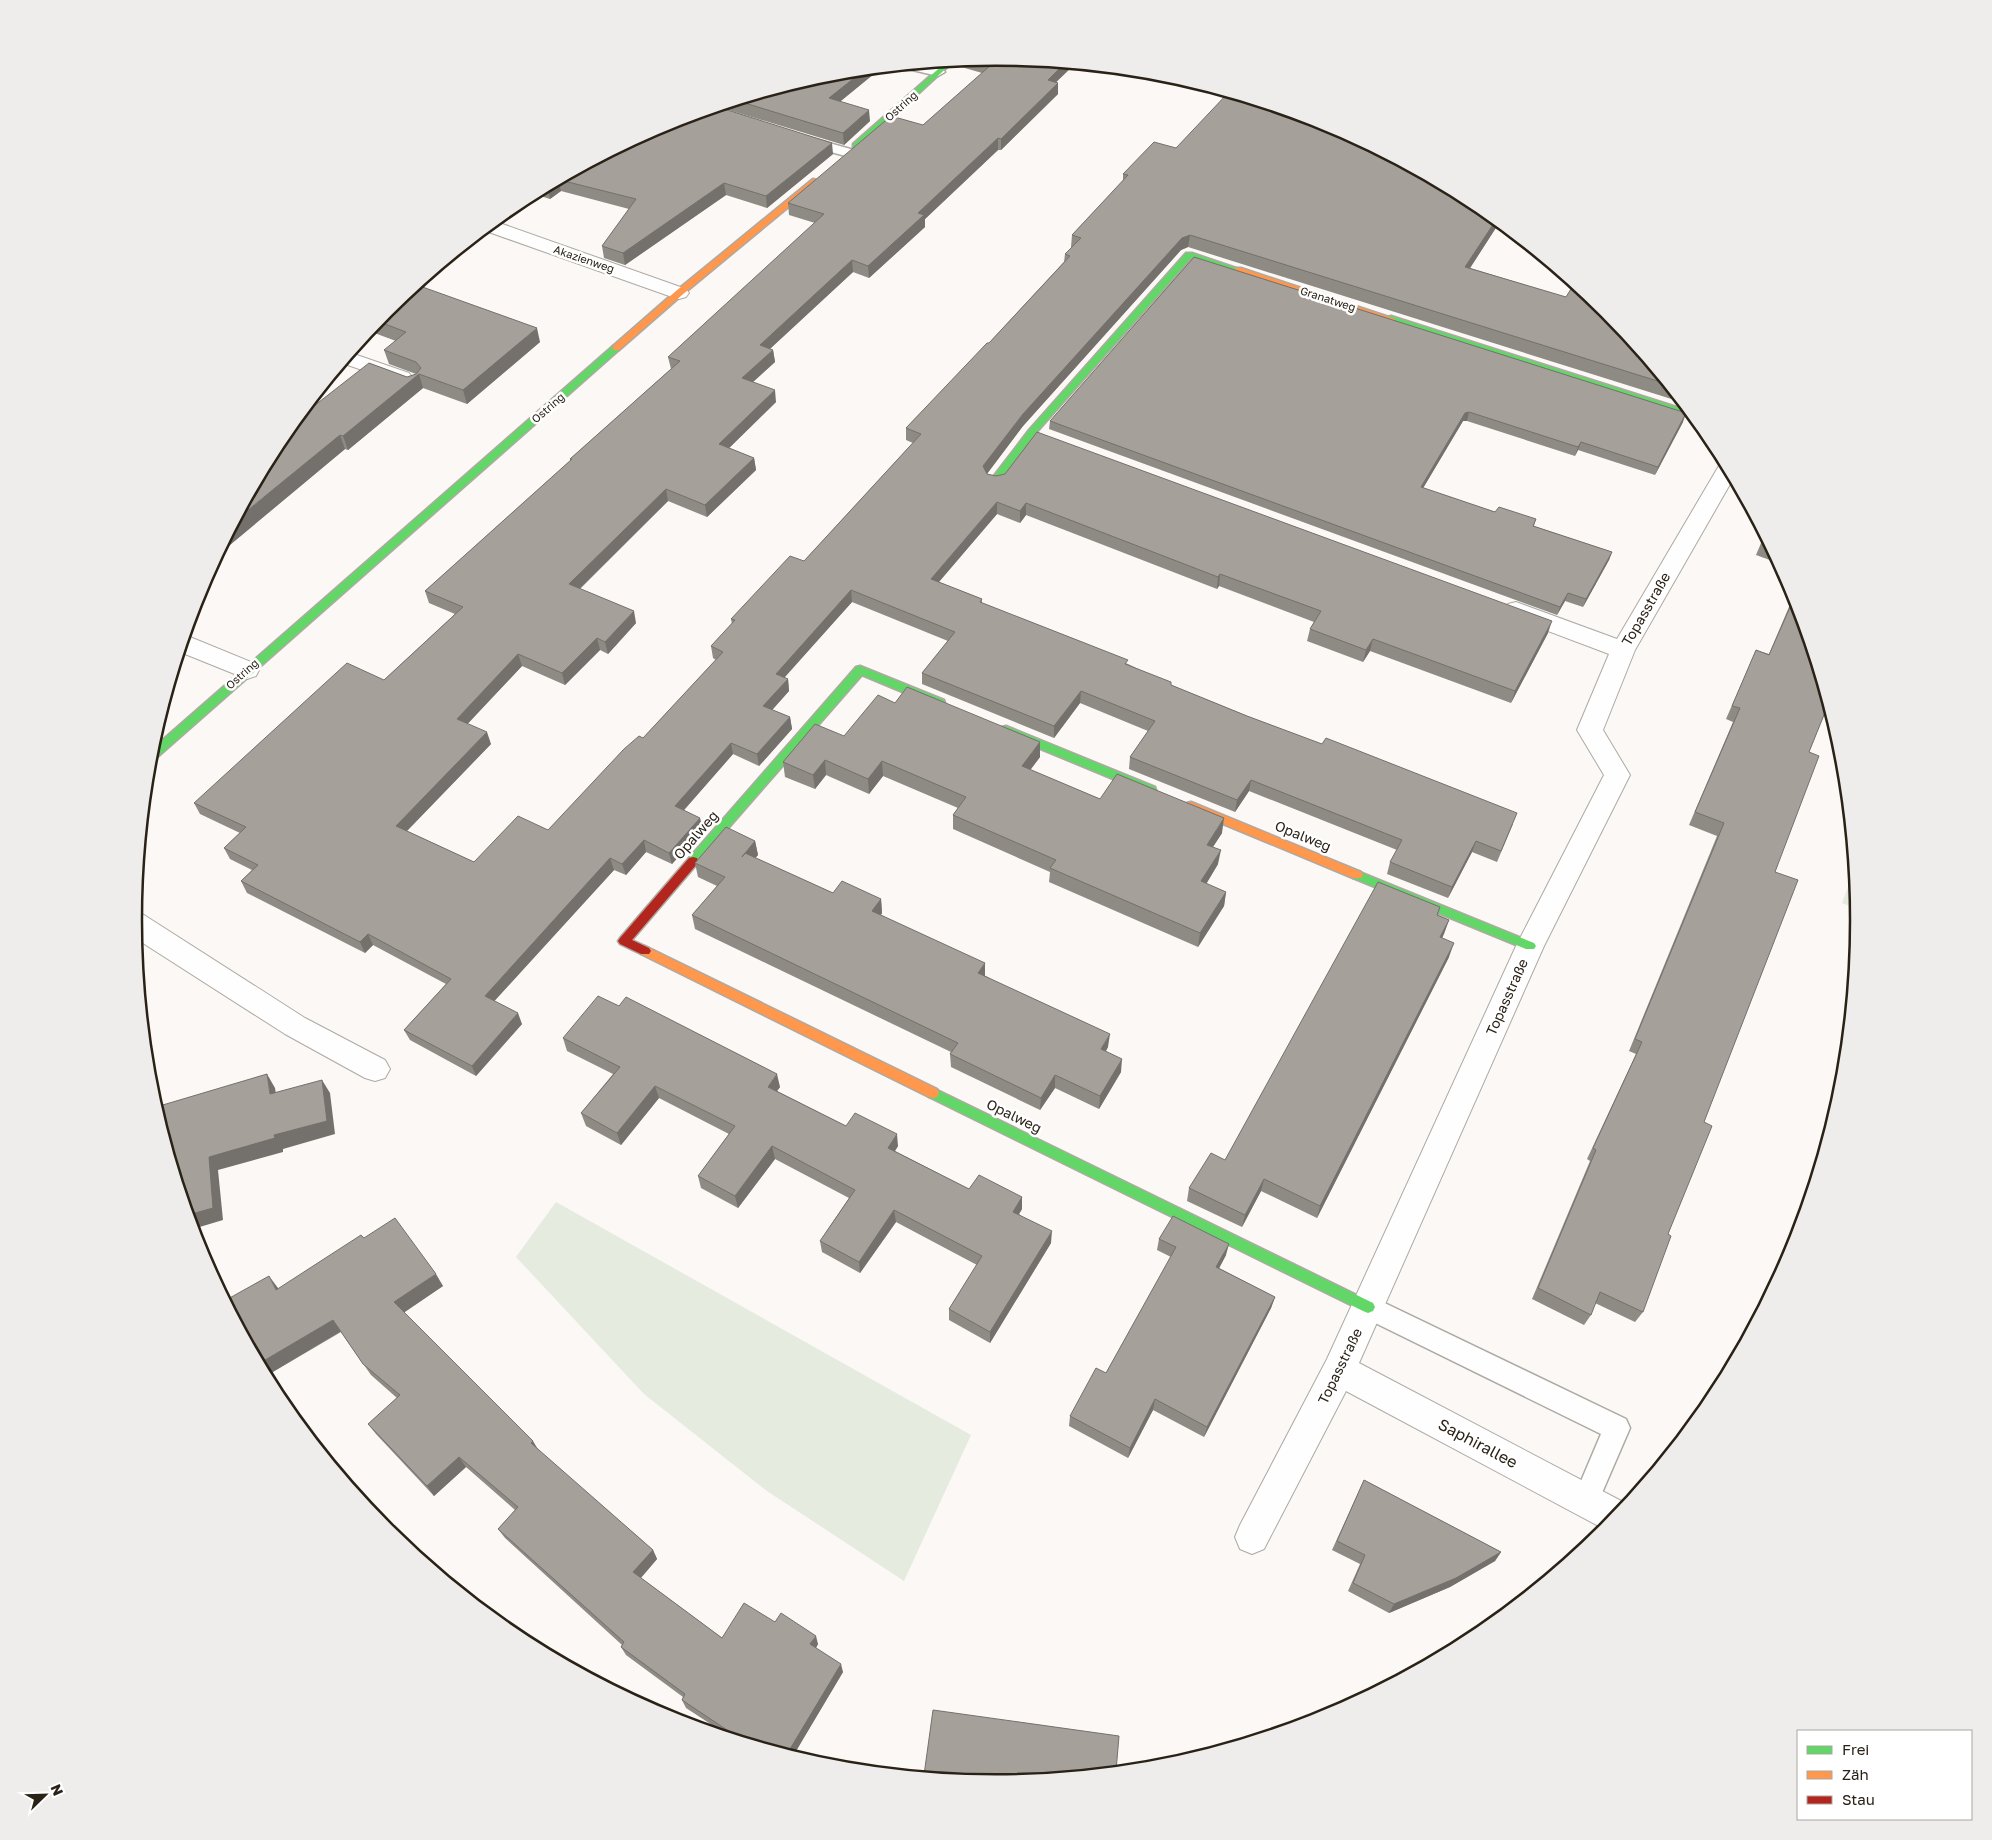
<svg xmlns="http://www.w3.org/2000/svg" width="1992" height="1840" font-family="'Golos Text',sans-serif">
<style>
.green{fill:#e5ebde}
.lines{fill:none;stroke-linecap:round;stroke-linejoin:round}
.lane-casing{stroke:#aea9a2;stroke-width:3}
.street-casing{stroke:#aea9a2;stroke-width:2}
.fast-casing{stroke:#aea9a2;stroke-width:3}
.slow-casing{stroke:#aea9a2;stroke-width:3}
.jam-casing{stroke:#aea9a2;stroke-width:3}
.lane{fill:#fefefe;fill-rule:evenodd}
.street{fill:#fefefe;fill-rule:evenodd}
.fast{fill:#63d668;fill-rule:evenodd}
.slow{fill:#ff974d;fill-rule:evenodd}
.jam{fill:#b3261e;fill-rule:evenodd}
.wall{fill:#8e8a84}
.shaded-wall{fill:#74706c}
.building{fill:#a5a09a;stroke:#74706c}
.labels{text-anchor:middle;stroke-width:5;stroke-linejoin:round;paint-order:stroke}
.far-street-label{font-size:11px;fill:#2a2217;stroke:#fff}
.street-label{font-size:14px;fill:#2a2217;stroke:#fff}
.near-street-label{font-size:16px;fill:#2a2217;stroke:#fff}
.rim{fill:none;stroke:#2a2217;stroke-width:2.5}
</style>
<rect width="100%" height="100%" fill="#fbf8f5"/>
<g class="green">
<path d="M1854 871 1857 909 1842 903Z"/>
<path d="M556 1202 971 1435 904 1581 767 1491 644 1394 516 1257Z"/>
</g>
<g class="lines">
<g class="lane-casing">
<g id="lane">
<path d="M924 65 943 69 945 72 938 76 908 69 906 66Z"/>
<path d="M804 136 854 150 856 153 854 156 849 157 799 143 797 140 799 137Z"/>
<path d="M1368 1295 1626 1419 1630 1428 1595 1509 1586 1513 1577 1509 1573 1500 1601 1434 1359 1315 1356 1307 1359 1299Z"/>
</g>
</g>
<g class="street-casing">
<g id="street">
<path d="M494 221 686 289 689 293 686 297 679 299 672 297 483 230Z"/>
<path d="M351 353 409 373 413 378 409 383 402 384 342 363Z"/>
<path d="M1725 463 1733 479 1635 650 1603 730 1630 775 1544 946 1359 1363 1627 1504 1606 1530 1346 1391 1264 1549 1252 1554 1240 1549 1235 1537 1240 1525 1327 1359 1516 946 1604 775 1577 730 1609 654 1508 616 1504 610 1508 604 1516 602 1617 639 1717 469 1720 464Z"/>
<path d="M185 635 256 664 259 670 256 676 247 679 180 652Z"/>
<path d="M134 912 144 915 305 1018 385 1060 390 1069 385 1078 375 1081 365 1078 285 1034 135 938Z"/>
</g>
</g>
<g class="fast-casing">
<g id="fast">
<path d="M953 62 859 148H853V144L945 63Z"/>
<path d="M1186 253H1192L1242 270 1238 272 1191 258 1035 434 999 481H993V477L1029 430Z"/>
<path d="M1391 316 1689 411 1694 417 1388 321V317Z"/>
<path d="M616 345 620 348 619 350 153 761 149 762 150 751 613 346Z"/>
<path d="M860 666 944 700 945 703 940 707 936 706 862 675 697 864H689L688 861 689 858 856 667Z"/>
<path d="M1006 726 1155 787 1156 790 1155 793H1147L1002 733 1001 730 1002 727Z"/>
<path d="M1357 871 1534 943 1536 946 1534 949H1526L1353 878 1351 875 1353 872Z"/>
<path d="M933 1088 1373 1303 1375 1307 1373 1311 1368 1313 1363 1311 929 1097 927 1093 929 1089Z"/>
</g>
</g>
<g class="slow-casing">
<g id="slow">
<path d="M813 179 820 181 682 295 619 350H613V346L676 291Z"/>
<path d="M1235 268H1241L1395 319 1394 321H1388L1235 272Z"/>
<path d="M1191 802 1361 872 1363 875 1361 878H1353L1187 809 1186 806 1187 803Z"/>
<path d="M645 946 937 1089 939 1093 937 1097 933 1098 929 1097 641 954 639 951 641 948Z"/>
</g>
</g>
<g class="jam-casing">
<path id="jam" d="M693 857 697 858 698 861 697 864 632 940 649 948 651 951 649 954H641L620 944 618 941 620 938 689 858Z"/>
</g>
<use href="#lane" class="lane"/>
<use href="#street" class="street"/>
<use href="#fast" class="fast"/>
<use href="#slow" class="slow"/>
<use href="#jam" class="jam"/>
</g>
<g class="wall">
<path d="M996 58 1057 82 1058 94 1001 150H998L925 219V227L869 278 853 272 770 349 773 350 775 362 753 382 776 402 729 448 754 458 756 470 707 517 668 501 580 589 636 623 608 654 600 650 565 685 522 666 467 724 491 744 407 831 474 862 548 830 643 738 716 660 713 658 711 646 732 624 731 619 804 561 913 443 906 440V428L989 343 1064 262 1065 254 1072 247H1071L1072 235 1123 181V174L1176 148 1475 203 1499 223 1470 268 1606 310 1681 402 1188 247 1181 250 1023 426 987 473V474L1548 633 1511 703 1370 651 1363 662 1307 641 1310 629 1314 622 1219 586 1217 589 1026 515 1020 523 997 514 939 582 982 599V603L1128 664 1171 685 1513 824 1497 862 1472 852 1448 898 1387 874 1390 862 1397 850 1249 791 1235 812 1129 769 1130 757 1148 731 1080 703 1054 738 922 684V673L948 641 852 602 784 677 788 679 789 691 772 710 790 717 792 729 759 766 733 754 684 810 703 829 672 864 646 852 626 875 614 870 494 1001 522 1024 476 1076 410 1040 404 1030 446 984 373 945 365 953 247 893 241 881 252 870 230 859 224 848 240 833 200 814 194 803 384 680 455 614 429 603 425 591 570 461V459L671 369 668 357 815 223 789 215 788 203 923 125 982 73 958 66V61Z"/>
<path d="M880 69 840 101 870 121 844 145 719 107 828 74Z"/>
<path d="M666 123 833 154 767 208 726 195 625 265 604 258 602 246 629 209 561 191 550 199 534 194Z"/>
<path d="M1194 257 1683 422 1655 475 1578 450 1575 456 1467 421H1463L1423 488 1495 512 1536 519 1534 526 1612 552 1609 560 1583 607 1565 601 1557 615 1049 429 1050 421Z"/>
<path d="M386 310 540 342 467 404 423 388 348 450 345 449 219 554 369 363 407 377 416 374 389 364 384 350 396 341 369 331Z"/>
<path d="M1764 536 1778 563 1756 555Z"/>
<path d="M1794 595 1828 705 1809 752 1704 1122 1643 1312 1635 1322 1595 1303 1591 1315 1584 1325 1532 1299 1590 1161 1587 1159 1636 1054 1629 1051 1717 836 1689 825 1733 722 1726 719 1756 650 1769 654Z"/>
<path d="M895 703 1040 757 1030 770 1100 799 1222 833 1213 847 1218 864 1206 884 1226 892 1224 906 1198 947 1049 882 1050 872 953 829V815L958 808 883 776 869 794 826 775 815 789 785 777 783 762 844 736Z"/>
<path d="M755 841 758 855 755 858 833 893 881 899 882 913 881 915 1108 1047 1106 1051 1121 1072 1099 1109 1055 1088 1040 1110 951 1067 950 1054 951 1052 695 929 692 915 717 886 698 877 695 863Z"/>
<path d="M1440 907 1438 915 1449 920 1442 938 1449 957 1317 1218 1261 1191 1242 1227 1187 1201 1189 1188 1225 1160Z"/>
<path d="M563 1038 780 1087 777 1091 846 1126 898 1146 895 1151 969 1189 1022 1197V1209L1019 1214 1051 1243 990 1343 949 1320V1309L977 1265 896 1222 860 1273 822 1252 820 1241 849 1198 775 1159 738 1208 701 1188 698 1176 729 1134 659 1098 621 1145 586 1126 581 1113 613 1074 567 1051Z"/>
<path d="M364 1238 443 1286 404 1312 537 1449 653 1550 657 1559 641 1578 722 1638 775 1622 818 1644 816 1648 843 1672 793 1756 729 1736 686 1708 682 1700 683 1697 626 1655 621 1647 622 1645 505 1538 498 1529 515 1510 466 1467 434 1496 376 1434 368 1424 397 1398 371 1375 341 1332 266 1376 226 1300 278 1289Z"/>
<path d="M1159 1239 1226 1255 1219 1268 1275 1297 1271 1308 1204 1437 1153 1410 1128 1458 1069 1426 1070 1416 1106 1373 1171 1257 1157 1250Z"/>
<path d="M1364 1480 1501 1552 1495 1561 1450 1587 1389 1613 1348 1591 1360 1564 1332 1550Z"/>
</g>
<g class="shaded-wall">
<path d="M1064 64 1074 65 1047 91 1048 80Z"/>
<path d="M880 69 830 110 829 98 863 71Z"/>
<path d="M1058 83V94L1001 150V139Z"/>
<path d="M869 110 870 121 844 145 843 133Z"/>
<path d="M998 138V150L925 219V227L869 278 868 266 918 213Z"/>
<path d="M832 143 833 154 767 208 766 196Z"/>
<path d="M558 181 561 191 550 199 548 187Z"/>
<path d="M724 183 726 195 625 265 623 253Z"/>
<path d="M1496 220 1499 223 1463 279 1465 267Z"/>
<path d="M1190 235 1188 247 1181 250 1023 426 984 478 983 466 1023 414 1182 238Z"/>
<path d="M852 260 853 272 761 357 760 345Z"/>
<path d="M537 328 540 342 467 404 463 390Z"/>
<path d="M773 350 775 362 744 390 742 378Z"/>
<path d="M419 374 423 388 348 450 343 436Z"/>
<path d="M775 390 776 402 721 456 719 444Z"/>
<path d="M1469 412 1467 421H1463L1419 495 1421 487 1465 413Z"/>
<path d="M1686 413 1683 422 1655 475 1658 467Z"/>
<path d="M340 435 345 449 219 554 237 519Z"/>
<path d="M1581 442 1578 450 1575 456 1578 447Z"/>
<path d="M754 458 756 470 707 517 705 505Z"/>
<path d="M666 489 668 501 572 596 569 584Z"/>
<path d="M997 502V514L931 591V579Z"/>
<path d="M1026 503V515L1020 523V511Z"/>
<path d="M1612 552 1609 560 1583 607 1586 599Z"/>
<path d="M1220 574 1219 586 1217 589 1218 577Z"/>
<path d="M851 590 852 602 777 686 776 674Z"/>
<path d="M1568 593 1565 601 1557 615 1560 607Z"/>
<path d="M634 611 636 623 608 654 605 642Z"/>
<path d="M1552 621 1548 633 1511 703 1515 691Z"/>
<path d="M597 638 600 650 565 685 562 673Z"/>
<path d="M1373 639 1370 651 1363 662 1366 650Z"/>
<path d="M518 654 522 666 461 731 457 719Z"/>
<path d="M788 679 789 691 765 718 763 706Z"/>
<path d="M1081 691 1080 703 1054 738V726Z"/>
<path d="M790 717 792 729 759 766 757 754Z"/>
<path d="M487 732 491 744 401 837 396 826Z"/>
<path d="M1040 742V757L1022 781V766Z"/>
<path d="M731 743 733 754 677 818 675 806Z"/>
<path d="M825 760 826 775 815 789 813 775Z"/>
<path d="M882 761 883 776 869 794 868 779Z"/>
<path d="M1251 780 1249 791 1235 812 1237 800Z"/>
<path d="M700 818 703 829 672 864 669 853Z"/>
<path d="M1224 818 1222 833 1205 859 1207 845Z"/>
<path d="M644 840 646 852 626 875 622 864Z"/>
<path d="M755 841 758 855 744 871 742 857Z"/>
<path d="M1476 841 1472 852 1448 898 1452 887Z"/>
<path d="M1221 850 1218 864 1199 896 1201 881Z"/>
<path d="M610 858 614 870 489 1007 485 996Z"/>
<path d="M1226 892 1224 906 1198 947 1200 933Z"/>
<path d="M881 899 882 913 873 925 872 911Z"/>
<path d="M1449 920 1444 934 1436 951 1440 937Z"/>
<path d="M368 934 373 945 365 953 360 942Z"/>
<path d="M1454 943 1449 957 1317 1218 1320 1206Z"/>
<path d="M985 963V976L978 973Z"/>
<path d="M518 1013 522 1024 476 1076 472 1066Z"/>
<path d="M1110 1034 1108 1047 1099 1062 1101 1049Z"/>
<path d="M1122 1059 1121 1072 1099 1109 1100 1096Z"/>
<path d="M267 1074 275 1088 278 1107 270 1094Z"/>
<path d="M777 1074 780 1087 771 1099 768 1087Z"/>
<path d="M1055 1075V1088L1040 1110 1041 1098Z"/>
<path d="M322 1080 330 1093 335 1134 283 1149V1152L218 1170 223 1220 193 1229 188 1215 209 1157 274 1135Z"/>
<path d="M655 1086 659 1098 621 1145 617 1133Z"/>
<path d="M897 1134 898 1146 889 1160 888 1148Z"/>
<path d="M772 1146 775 1159 738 1208 735 1196Z"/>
<path d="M1264 1179 1261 1191 1242 1227 1245 1215Z"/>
<path d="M1022 1197V1209L1013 1224V1212Z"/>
<path d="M894 1210 896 1222 860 1273 859 1262Z"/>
<path d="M1052 1231 1051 1243 990 1343V1332Z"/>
<path d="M1229 1244 1226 1255 1214 1278 1216 1267Z"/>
<path d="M436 1274 443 1286 402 1314 394 1302Z"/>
<path d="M269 1276 278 1288 285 1302 276 1290Z"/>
<path d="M1275 1297 1271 1308 1204 1437 1207 1427Z"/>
<path d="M333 1320 341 1331 266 1376 260 1363Z"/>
<path d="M1155 1399 1153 1410 1128 1458 1130 1448Z"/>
<path d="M533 1441 539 1451 531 1443Z"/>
<path d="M459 1457 466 1467 434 1496 427 1486Z"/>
<path d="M653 1550 657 1559 638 1581 633 1572Z"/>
<path d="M1501 1552 1495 1561 1450 1587 1389 1613 1394 1604Z"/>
<path d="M816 1636 818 1644 813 1653 810 1644Z"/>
<path d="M841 1664 843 1672 793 1756 787 1754Z"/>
</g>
<g class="building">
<path d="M996 58 1064 64 1048 80 1058 83 1001 139 998 138 918 213 924 215 868 266 852 260 760 345 773 350 742 378 775 390 719 444 754 458 705 505 666 489 569 584 634 611 605 642 597 638 562 673 518 654 457 719 487 732 396 826 474 862 518 816 548 830 624 749 639 736 643 738 723 652 711 646 735 620 731 619 790 556 804 561 921 434 906 428 987 343H989L1070 256 1065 254 1081 238 1072 235 1128 175 1123 174 1154 142 1176 148 1228 93 1326 123 1475 203 1496 220 1465 267 1566 297 1574 284 1606 310 1667 384 1190 235 1182 238 1023 414 983 466 987 474 996 476 1005 474 1037 432 1552 621 1515 691 1373 639 1366 650 1310 629 1321 611 1220 574 1218 577 1026 503 1020 511 997 502 931 579 982 599 980 602 1128 660 1125 664 1171 682V685L1247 716 1322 744 1326 738 1517 813 1501 851 1476 841 1452 887 1390 862 1402 840 1251 780 1237 800 1130 757 1155 721 1081 691 1054 726 922 673 955 632 851 590 776 674 788 679 763 706 790 717 757 754 731 743 675 806 700 818 669 853 644 840 622 864 610 858 485 996 518 1013 472 1066 404 1030 451 979 368 934 360 942 241 881 258 865 224 848 246 827 194 803 347 663 384 680 463 607 425 591 572 459H570L680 361 668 357 824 214 788 203 891 116 923 125 992 64 975 60Z"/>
<path d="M863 71 829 98 869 110 843 133 738 101 828 74Z"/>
<path d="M718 107 832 143 766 196 724 183 623 253 602 246 636 199 560 180 666 123Z"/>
<path d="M1194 257 1686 413 1658 467 1581 442 1578 447 1469 412 1465 413 1421 487 1495 512 1499 507 1536 519 1533 526 1612 552 1586 599 1568 593 1560 607 1050 421Z"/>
<path d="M417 285 537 328 463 390 419 374 343 436 340 435 237 519 279 441 296 420 369 363 407 377 416 374 421 368 416 362 384 350 406 332 377 321 386 310Z"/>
<path d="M1764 536 1768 544 1762 542Z"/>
<path d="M1795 596 1828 705 1809 752 1819 756 1775 872 1798 880 1704 1122 1712 1126 1668 1234 1671 1236 1643 1312 1600 1292 1591 1315 1538 1288 1596 1150 1593 1148 1642 1042 1635 1039 1724 823 1695 812 1740 708 1732 706 1756 650 1769 655Z"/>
<path d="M907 687 1040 742 1022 766 1100 799 1117 774 1224 818 1207 845 1221 850 1201 881 1226 892 1200 933 1050 868 1056 860 953 815 966 797 882 761 868 779 825 760 813 775 783 762 815 724 844 736 878 695 895 703Z"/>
<path d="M726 827 755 841 742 857 745 853 833 893 842 881 881 899 872 911 985 963 978 973 1110 1034 1101 1049 1122 1059 1100 1096 1055 1075 1041 1098 950 1054 958 1043 692 915 725 877 695 863Z"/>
<path d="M1378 882 1440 907 1437 915 1449 920 1440 937 1454 943 1320 1206 1264 1179 1245 1215 1189 1188 1211 1153 1225 1160Z"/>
<path d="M598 996 619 1006 626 997 777 1074 768 1087 846 1126 855 1113 897 1134 888 1148 969 1189 979 1175 1022 1197 1013 1212 1052 1231 990 1332 949 1309 982 1256 894 1210 859 1262 820 1241 855 1190 772 1146 735 1196 698 1176 735 1126 655 1086 617 1133 581 1113 620 1067 563 1038Z"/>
<path d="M267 1074 270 1094 322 1080 327 1121 274 1135 275 1138 209 1157 213 1208 188 1215 156 1107Z"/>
<path d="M1173 1216 1229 1244 1216 1267 1275 1297 1207 1427 1155 1399 1130 1448 1070 1416 1096 1368 1106 1373 1176 1247 1159 1239Z"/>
<path d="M395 1218 436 1274 394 1302 533 1441 531 1443 653 1550 633 1572 722 1638 744 1603 775 1622 781 1613 816 1636 810 1644 841 1664 787 1754 742 1740 682 1700 685 1694 621 1647 624 1642 498 1529 518 1507 459 1457 427 1486 368 1424 400 1395 363 1364 333 1320 260 1363 226 1300 269 1276 276 1290 361 1235 364 1238Z"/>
<path d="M1364 1480 1501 1552 1456 1578 1394 1604 1353 1583 1365 1555 1337 1541Z"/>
<path d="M933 1710 1119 1736 1116 1771 996 1782 924 1775Z"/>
</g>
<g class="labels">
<g class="far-street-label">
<text transform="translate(901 106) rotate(-42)" y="4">Ostring</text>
<text transform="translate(584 259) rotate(19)" y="4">Akazienweg</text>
<text transform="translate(1328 299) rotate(18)" y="4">Granatweg</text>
<text transform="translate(548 408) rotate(-41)" y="4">Ostring</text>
<text transform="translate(242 674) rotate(-42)" y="4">Ostring</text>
</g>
<g class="street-label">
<text transform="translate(1646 609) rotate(-60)" y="5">Topasstraße</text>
<text transform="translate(696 835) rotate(-49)" y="5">Opalweg</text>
<text transform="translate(1303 836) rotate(22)" y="5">Opalweg</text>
<text transform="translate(1507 997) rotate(-66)" y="5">Topasstraße</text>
<text transform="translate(1014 1116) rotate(26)" y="5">Opalweg</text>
<text transform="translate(1340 1366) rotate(-64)" y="5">Topasstraße</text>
</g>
<g class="near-street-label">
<text transform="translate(1478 1443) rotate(28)" y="6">Saphirallee</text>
</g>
</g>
<path d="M0 0H1992V1840H0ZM142 920a854 854 0 1 1 1708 0a854 854 0 1 1-1708 0Z" fill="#eeedec" fill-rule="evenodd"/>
<path class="rim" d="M142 920a854 854 0 1 1 1708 0a854 854 0 1 1-1708 0Z"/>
<rect x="1797" y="1730" width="175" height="90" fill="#ffffff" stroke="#aaa7a2"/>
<rect x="1807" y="1746" width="25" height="8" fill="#63d668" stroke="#aaa7a2"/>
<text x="1842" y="1755" font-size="15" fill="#2a2217">Frei</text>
<rect x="1807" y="1771" width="25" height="8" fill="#ff974d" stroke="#aaa7a2"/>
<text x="1842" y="1780" font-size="15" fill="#2a2217">Zäh</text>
<rect x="1807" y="1796" width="25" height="8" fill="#b3261e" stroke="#aaa7a2"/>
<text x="1842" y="1805" font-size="15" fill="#2a2217">Stau</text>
<g transform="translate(45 1795) rotate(67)" stroke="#ffffff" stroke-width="4" paint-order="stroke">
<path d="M0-4L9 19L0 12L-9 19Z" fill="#2a2217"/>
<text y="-8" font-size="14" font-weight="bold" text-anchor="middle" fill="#2a2217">N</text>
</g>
</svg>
